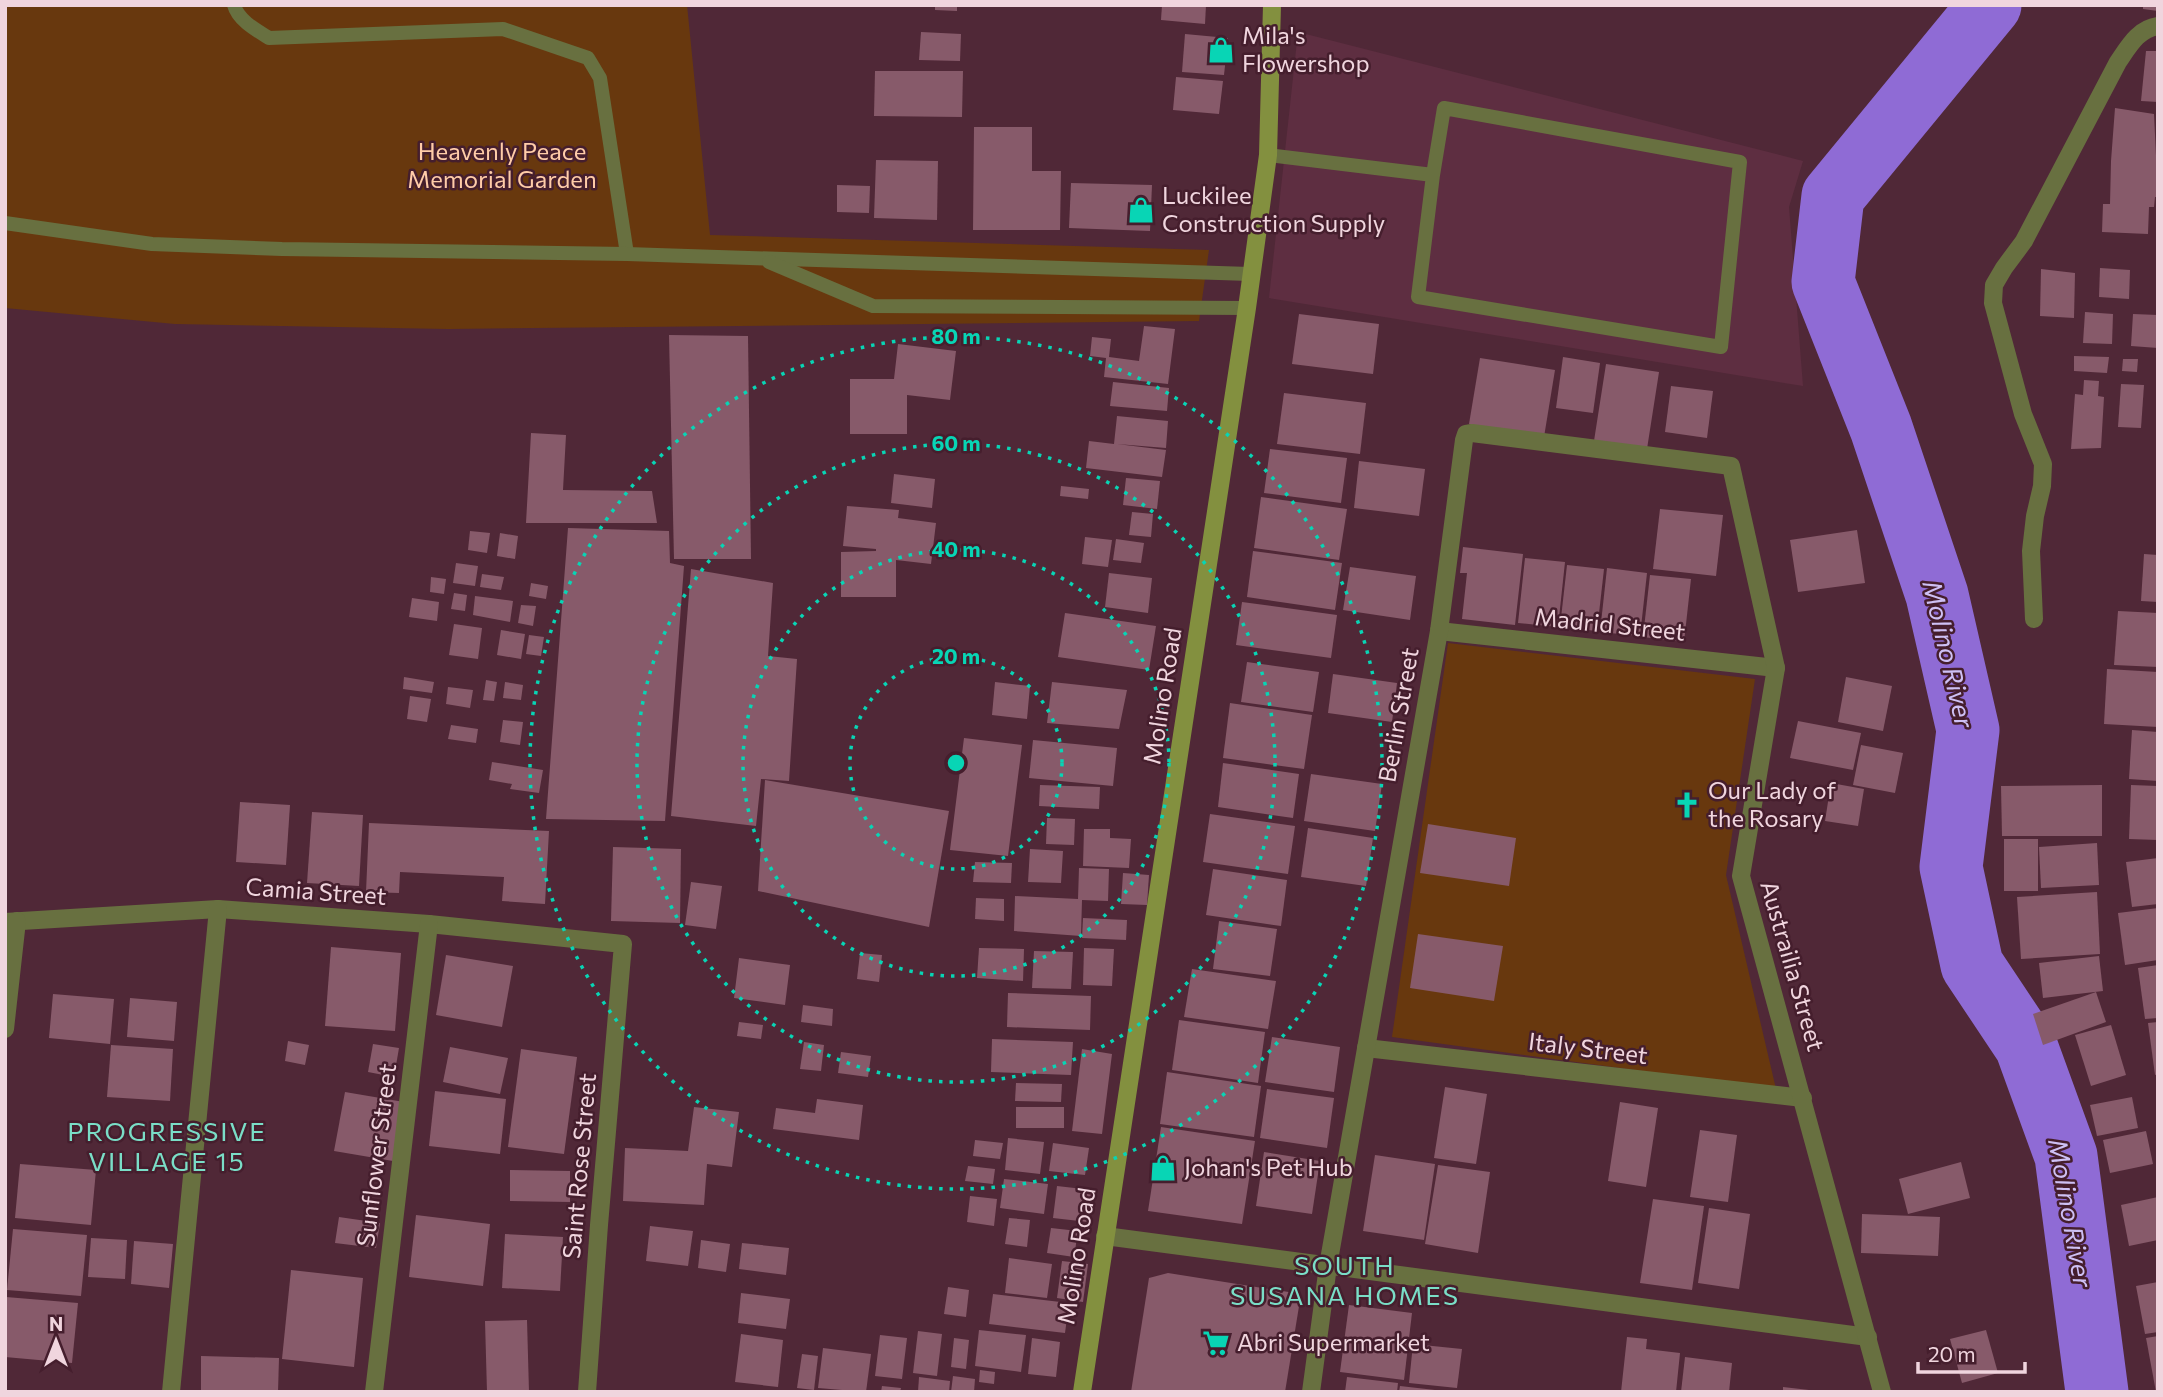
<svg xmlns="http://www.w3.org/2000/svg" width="2163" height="1397" font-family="Commissioner,sans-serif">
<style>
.built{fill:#5e2e41}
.green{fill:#68380e}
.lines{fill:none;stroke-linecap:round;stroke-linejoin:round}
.river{stroke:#8f6bd5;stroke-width:63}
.building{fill:#875a6a}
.service{stroke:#687040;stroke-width:14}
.minor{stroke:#687040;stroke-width:18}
.secondary{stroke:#83903f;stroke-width:18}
.ring{fill:none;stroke:#08d5b5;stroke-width:3.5;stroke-dasharray:3.5 7}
.labels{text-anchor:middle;stroke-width:5;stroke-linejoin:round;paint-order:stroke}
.poi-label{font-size:24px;fill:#f0d5de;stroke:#451e2d;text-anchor:start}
.park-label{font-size:24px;fill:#ffcca8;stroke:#451e2d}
.street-label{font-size:24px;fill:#f0d5de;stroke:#451e2d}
.water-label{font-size:26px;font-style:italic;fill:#cec0f5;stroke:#451e2d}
.neighbourhood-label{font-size:26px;letter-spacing:2px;fill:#7adec7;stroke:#451e2d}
.centre{fill:#08d5b5;stroke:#451e2d;stroke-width:3.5}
.ring-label{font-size:21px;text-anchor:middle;font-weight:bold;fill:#08d5b5;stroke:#451e2d;stroke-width:5;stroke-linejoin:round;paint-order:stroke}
</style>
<rect width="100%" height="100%" fill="#502837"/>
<path class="built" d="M1298 32 1803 161 1789 207 1803 386 1269 298Z"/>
<g class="green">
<path d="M5 5H687L710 235 1209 250 1199 321 448 329 175 324 5 308Z"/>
<path d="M1448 643 1755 679 1726 875 1776 1089 1392 1037Z"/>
</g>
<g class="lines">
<path class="river" d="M1990 5 1833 196 1823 282 1881 428 1937 595 1968 730 1951 867 1972 965 2026 1046 2066 1156 2097 1392"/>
</g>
<g class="building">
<path d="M935 5H957V11L935 10Z"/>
<path d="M1162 5H1206L1205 24 1161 20Z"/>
<path d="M2143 5H2158V11L2143 9Z"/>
<path d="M921 32 961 34 960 61 919 60Z"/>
<path d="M1185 34 1228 38 1224 75 1182 72Z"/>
<path d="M2146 51H2158V102L2141 101Z"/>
<path d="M875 71H963L962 117 874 116Z"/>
<path d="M1176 77 1223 81 1219 114 1173 110Z"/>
<path d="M2115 108 2154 114 2158 197H2155L2154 207H2149L2148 234 2102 232 2103 204H2110L2111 161Z"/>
<path d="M974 127H1032V171H1061L1060 230H973Z"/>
<path d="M876 160 938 161 937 220 874 218Z"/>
<path d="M1071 183 1152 185 1150 231 1069 228Z"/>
<path d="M837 185 870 186 869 213 837 212Z"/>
<path d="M2100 268 2130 270 2129 299 2099 297Z"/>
<path d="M2041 269 2075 273 2074 318 2040 316Z"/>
<path d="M2085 312 2113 314 2112 344 2083 343Z"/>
<path d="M1299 314 1379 324 1373 374 1292 364Z"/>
<path d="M2133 314 2158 315V348L2131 346Z"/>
<path d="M1144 326 1175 329 1168 384 1104 377 1106 358 1090 356 1092 337 1111 339 1109 357 1139 361Z"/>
<path d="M669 335 748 336 751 559H674Z"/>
<path d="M898 344 956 351 950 400 907 395V434H850V379H894Z"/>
<path d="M2074 356 2109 357 2107 373 2074 371Z"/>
<path d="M1563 357 1600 363 1593 413 1556 408Z"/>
<path d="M1480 358 1555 370 1544 437 1469 424Z"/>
<path d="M2123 359H2138L2137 372 2122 371Z"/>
<path d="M1606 364 1659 372 1647 449 1594 441Z"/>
<path d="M2084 380 2099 381 2098 396 2104 397 2101 448 2071 449 2075 394 2083 395Z"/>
<path d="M1113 382 1169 388 1167 411 1110 406Z"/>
<path d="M2121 384 2144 385 2141 428 2118 427Z"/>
<path d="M1671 386 1713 391 1707 438 1665 432Z"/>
<path d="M1284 393 1366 403 1360 454 1277 444Z"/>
<path d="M1117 416 1168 421 1166 448 1117 444 1166 450 1162 477 1086 468 1089 441 1114 444Z"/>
<path d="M531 433 566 435 563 490 652 491 657 523H526Z"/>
<path d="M1270 449 1347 458 1341 503 1264 493Z"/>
<path d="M1359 461 1425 469 1419 516 1354 508Z"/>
<path d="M894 474 935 479 932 508 891 503Z"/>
<path d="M1126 478 1160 481 1157 509 1123 505Z"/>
<path d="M1061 486 1089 489 1088 499 1060 496Z"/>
<path d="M1261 497 1347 509 1339 560 1254 548Z"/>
<path d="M847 506 899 510 898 518 936 523 931 564 896 560V597H841V552L876 551V549L843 546Z"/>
<path d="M1660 509 1723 515 1716 576 1653 569Z"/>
<path d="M1132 512 1153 514 1151 537 1129 535Z"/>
<path d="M568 528 669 531 670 563 684 566 665 821 546 819Z"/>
<path d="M1857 530 1865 583 1798 592 1790 540Z"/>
<path d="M470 531 490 533 487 553 468 550Z"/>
<path d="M500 533 518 536 515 559 497 556Z"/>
<path d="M1085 537 1112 540 1108 567 1082 564Z"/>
<path d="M1116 539 1144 543 1141 563 1113 560Z"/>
<path d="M1463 547 1523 554 1515 625 1462 619 1467 573H1460Z"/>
<path d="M1253 551 1342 563 1335 610 1247 597Z"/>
<path d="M2144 554 2158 555V602L2141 601Z"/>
<path d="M1525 558 1565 562 1558 627 1518 623Z"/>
<path d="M456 563 478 566 475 586 453 583Z"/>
<path d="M1567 565 1604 569 1597 631 1560 627Z"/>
<path d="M1350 567 1416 576 1410 620 1343 610Z"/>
<path d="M1607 568 1647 573 1640 636 1600 632Z"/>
<path d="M691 569 773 583 768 656 797 659 789 781 761 779 756 826 671 816Z"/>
<path d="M1109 573 1152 578 1148 613 1105 607Z"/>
<path d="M482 574 504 577 501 590 480 587Z"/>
<path d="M1650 575 1691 579 1684 642 1643 637Z"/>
<path d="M431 577 446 579 444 594 430 592Z"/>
<path d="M531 583 548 586 546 599 529 596Z"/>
<path d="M454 593 467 595 465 611 451 609Z"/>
<path d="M475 596 513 601 510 622 473 615Z"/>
<path d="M412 598 439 602 437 621 409 617Z"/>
<path d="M1242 602 1337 615 1331 658 1236 645Z"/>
<path d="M521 605 536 606 533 626 518 623Z"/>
<path d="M2118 611 2158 613V667L2114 665Z"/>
<path d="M1065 613 1156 626 1149 670 1058 657Z"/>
<path d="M454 624 482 628 478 659 449 655Z"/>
<path d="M501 630 525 634 521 659 497 655Z"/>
<path d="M529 635 544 637 541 656 526 654Z"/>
<path d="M1247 662 1319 672 1313 712 1241 702Z"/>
<path d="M2107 669 2158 672V727L2104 724Z"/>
<path d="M1333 674 1397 683 1392 722 1328 713Z"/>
<path d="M404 677 434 682 432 693 403 689Z"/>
<path d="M1846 677 1892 686 1883 731 1838 722Z"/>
<path d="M486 680 497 682 494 701 483 700Z"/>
<path d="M505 682 523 685 521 700 503 698Z"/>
<path d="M995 682 1030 686 1027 719 992 715Z"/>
<path d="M1052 682 1127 690 1119 729 1047 723Z"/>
<path d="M448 687 473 690 470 708 446 704Z"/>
<path d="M410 696 431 699 427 722 407 719Z"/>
<path d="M1230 703 1312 715 1304 769 1223 758Z"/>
<path d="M503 720 523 722 520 745 500 742Z"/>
<path d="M1798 721 1861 733 1853 770 1790 758Z"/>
<path d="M451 725 478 729 476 743 448 739Z"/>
<path d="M2132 730 2158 732V781L2129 779Z"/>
<path d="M964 738 1022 745 1008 856 950 850Z"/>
<path d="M1033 740 1117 748 1113 786 1029 778Z"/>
<path d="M1861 745 1903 753 1895 793 1853 785Z"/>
<path d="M492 762 543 770 539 793 510 789 512 784 489 780Z"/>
<path d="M1223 763 1299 774 1293 818 1218 807Z"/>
<path d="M1311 774 1382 784 1375 831 1304 821Z"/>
<path d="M765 780 949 811 929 927 758 891Z"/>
<path d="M1831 783 1864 789 1858 826 1825 821Z"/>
<path d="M1040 785 1100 787 1099 809 1039 806Z"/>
<path d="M2102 785V836H2002L2001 786Z"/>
<path d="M2131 785 2158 786V840L2129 839Z"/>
<path d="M240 802 290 805 286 865 236 862Z"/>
<path d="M312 812 363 815 359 886 307 883Z"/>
<path d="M1210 814 1295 826 1288 874 1203 862Z"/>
<path d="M1047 818 1075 819 1074 845 1046 844Z"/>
<path d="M369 823 549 831 545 904 502 901 504 877 400 872 399 893 366 892Z"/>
<path d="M1428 824 1516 838 1509 886 1420 873Z"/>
<path d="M1308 828 1373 838 1366 886 1301 877Z"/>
<path d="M1084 829H1110V838L1131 839 1129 868 1083 866Z"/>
<rect x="2004" y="839" width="34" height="52"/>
<path d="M2097 843 2099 885 2041 888 2039 847Z"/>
<path d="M613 847 681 849 680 923 611 921Z"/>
<path d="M1030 849 1063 851 1061 883 1028 882Z"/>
<path d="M2158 858V904L2132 907 2126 862Z"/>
<path d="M975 862 1012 863 1011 883 973 882Z"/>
<path d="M1079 868 1109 869 1108 901 1082 900 1081 936 1014 931 1015 896 1078 899Z"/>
<path d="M1213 869 1287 880 1281 926 1206 915Z"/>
<path d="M1123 873 1149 875 1147 905 1121 904Z"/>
<path d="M691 882 722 886 716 929 685 925Z"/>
<path d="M2097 892 2100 954 2021 959 2017 897Z"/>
<path d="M976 898 1004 899V921L975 919Z"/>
<path d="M2158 908V960L2125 965 2118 913Z"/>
<path d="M1083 918 1127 920 1126 940 1082 938Z"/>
<path d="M1219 921 1277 929 1270 976 1213 969Z"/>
<path d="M1418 934 1503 946 1494 1001 1410 988Z"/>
<path d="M331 947 401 953 395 1031 325 1026Z"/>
<path d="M979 948 1024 949 1023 981 977 978Z"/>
<path d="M1084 948 1114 949 1112 986 1083 985Z"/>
<path d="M1034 951 1073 952 1071 989 1032 988Z"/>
<path d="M860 953 882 955 879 982 857 979Z"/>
<path d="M446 955 513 966 502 1027 436 1015Z"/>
<path d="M2099 956 2103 991 2043 998 2039 963Z"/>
<path d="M739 958 790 965 785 1005 734 998Z"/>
<path d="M2158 965V1018L2145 1019 2138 968Z"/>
<path d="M1192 969 1276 981 1268 1029 1184 1017Z"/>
<path d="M2096 992 2106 1022 2043 1045 2033 1014Z"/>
<path d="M1008 993 1091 996 1090 1030 1007 1027Z"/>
<path d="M53 994 114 999 110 1044 49 1038Z"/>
<path d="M130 998 177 1002 174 1041 127 1037Z"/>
<path d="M803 1005 833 1009 832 1026 801 1022Z"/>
<path d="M1179 1020 1265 1032 1258 1083 1172 1070Z"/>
<path d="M739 1022 763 1025 761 1039 737 1036Z"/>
<path d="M2158 1022V1074L2155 1075 2148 1023Z"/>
<path d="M2111 1025 2126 1075 2091 1086 2075 1035Z"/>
<path d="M1272 1037 1340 1047 1334 1092 1265 1082Z"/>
<path d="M992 1039 1073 1042 1071 1075 991 1072Z"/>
<path d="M288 1041 309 1045 305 1065 285 1061Z"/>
<path d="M804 1042 824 1045 821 1071 800 1069Z"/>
<path d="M373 1044 399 1048 394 1077 368 1072Z"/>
<path d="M111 1045 173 1049 170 1101 107 1097Z"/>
<path d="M450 1047 508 1058 500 1094 443 1082Z"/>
<path d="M521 1049 577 1057 564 1154 508 1147Z"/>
<path d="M1082 1049 1112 1054 1102 1134 1072 1131Z"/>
<path d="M841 1052 871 1056 868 1077 838 1073Z"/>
<path d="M1167 1072 1261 1086 1254 1137 1160 1124Z"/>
<path d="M1016 1083 1062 1084 1061 1102 1015 1101Z"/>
<path d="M1445 1087 1487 1094 1476 1164 1434 1158Z"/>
<path d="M1267 1089 1334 1098 1327 1148 1260 1138Z"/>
<path d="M435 1091 506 1099 500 1154 429 1146Z"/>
<path d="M345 1092 404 1102 393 1161 334 1151Z"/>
<path d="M2132 1097 2138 1128 2097 1136 2090 1105Z"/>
<path d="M817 1099 863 1105 859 1140 773 1129 776 1108 815 1113Z"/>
<path d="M1620 1102 1658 1108 1646 1187 1608 1181Z"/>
<path d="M694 1107 739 1112 732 1167 707 1164 704 1205 623 1201 625 1148 688 1151Z"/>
<rect x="1016" y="1107" width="48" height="21"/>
<path d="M1161 1127 1255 1141 1242 1224 1148 1211Z"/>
<path d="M1700 1130 1737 1135 1728 1202 1690 1197Z"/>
<path d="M2146 1131 2153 1164 2110 1173 2103 1140Z"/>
<path d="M1008 1138 1044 1142 1040 1174 1005 1170Z"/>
<path d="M975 1140 1003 1143 1000 1159 973 1156Z"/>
<path d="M1053 1143 1089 1148 1085 1175 1049 1171Z"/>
<path d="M1264 1152 1320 1161 1312 1214 1256 1206Z"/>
<path d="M1375 1155 1435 1164 1424 1240 1363 1231Z"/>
<path d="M1961 1162 1970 1198 1908 1214 1899 1179Z"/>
<path d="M20 1164 96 1170 91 1225 15 1218Z"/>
<path d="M1438 1165 1490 1172 1478 1253 1425 1244Z"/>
<path d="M968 1166 995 1169 993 1184 965 1181Z"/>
<path d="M510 1170 570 1171V1202L510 1201Z"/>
<path d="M1004 1179 1048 1184 1044 1214 1000 1208Z"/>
<path d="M1057 1186 1092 1190 1088 1222 1053 1218Z"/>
<path d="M970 1196 997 1199 994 1226 967 1222Z"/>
<path d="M2158 1197V1240L2129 1246 2121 1205Z"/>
<path d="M1653 1199 1704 1206 1692 1290 1640 1283Z"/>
<path d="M1709 1208 1750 1214 1739 1289 1698 1283Z"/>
<path d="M1862 1214 1940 1217 1938 1256 1861 1253Z"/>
<path d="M416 1215 490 1224 483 1286 409 1277Z"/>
<path d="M339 1217 380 1223 376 1248 335 1243Z"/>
<path d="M1009 1218 1030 1220 1027 1247 1005 1244Z"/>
<path d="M650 1226 693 1231 688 1266 646 1261Z"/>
<path d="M1051 1228 1078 1231 1074 1257 1047 1253Z"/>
<path d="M13 1229 87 1235 81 1296 7 1290Z"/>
<path d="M505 1234 563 1237 560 1291 502 1288Z"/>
<path d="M91 1238 127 1240 125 1279 88 1277Z"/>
<path d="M701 1240 730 1244 726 1272 698 1268Z"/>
<path d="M134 1241 173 1244 169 1288 131 1284Z"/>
<path d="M742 1243 789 1248 786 1275 739 1269Z"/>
<path d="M1009 1258 1052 1264 1047 1298 1005 1293Z"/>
<path d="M1062 1261 1088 1264 1083 1302 1057 1298Z"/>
<path d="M291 1270 363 1278 354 1367 282 1359Z"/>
<path d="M1168 1273 1301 1294 1285 1392H1131L1149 1278Z"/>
<path d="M2158 1282V1332L2145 1334 2136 1286Z"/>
<path d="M948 1287 969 1290 966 1317 944 1314Z"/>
<path d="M741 1293 790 1299 786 1329 738 1323Z"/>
<path d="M993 1294 1069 1303 1065 1333 989 1324Z"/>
<path d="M6 1297 78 1303 72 1363 5 1357Z"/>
<path d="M1349 1305 1412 1313 1404 1380 1340 1372Z"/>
<path d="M527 1320 529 1392H487L485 1321Z"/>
<path d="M979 1330 1026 1335 1021 1372 975 1366Z"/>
<path d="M1986 1330 1998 1373 1962 1383 1950 1339Z"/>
<path d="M918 1331 942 1334 937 1376 913 1373Z"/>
<path d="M741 1334 783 1340 778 1387 735 1382Z"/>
<path d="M880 1335 907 1338 902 1379 875 1376Z"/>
<path d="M2158 1336V1392H2156L2146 1338Z"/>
<path d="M1627 1337 1647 1339 1646 1349 1680 1353 1676 1392H1621Z"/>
<path d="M954 1338 969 1340 966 1369 951 1367Z"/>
<path d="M1032 1338 1060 1342 1056 1377 1028 1374Z"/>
<path d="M1413 1344 1462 1349 1457 1388 1409 1383Z"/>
<path d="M823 1348 871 1354 866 1392 818 1388Z"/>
<path d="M802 1354 818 1356 814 1390 797 1388Z"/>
<path d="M201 1356 279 1358 278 1392H201Z"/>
<path d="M1685 1357 1732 1363 1729 1392H1681Z"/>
<path d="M980 1370 995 1372 994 1384 979 1382Z"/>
<path d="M953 1376 975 1379 974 1392H951Z"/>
<path d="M919 1377 950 1381 949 1392H918Z"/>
<path d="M1347 1377 1398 1383 1397 1392H1345Z"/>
<path d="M882 1386 901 1388 900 1392H881Z"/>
<path d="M1400 1386 1435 1390 1434 1392H1399Z"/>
<path d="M1783 1387 1809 1390V1392H1783Z"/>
</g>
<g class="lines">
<g class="service">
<path d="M234 5C238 20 256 30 269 38L503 29 588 58 600 78 627 254"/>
<path d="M1268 155 1433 175 1418 297 1721 347 1740 162 1444 108 1433 175"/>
<path d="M5 223 152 244 282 249 627 254 1250 274"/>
<path d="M769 262 873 306 1247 308"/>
</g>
<g class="minor">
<path d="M2034 619 2031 551 2035 516 2042 486 2043 464 2023 414 1993 303 1994 285 2004 268 2024 241 2118 62C2129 46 2138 29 2158 26"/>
<path d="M1439 631 1776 668"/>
<path d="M5 922 218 909 429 924 623 944 599 1225 587 1392"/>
<path d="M5 1029 17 921"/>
<path d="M1366 1048 1803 1098"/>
<path d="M1105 1236 1868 1337"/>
<path d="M171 1392 218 909"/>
<path d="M374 1392 429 924"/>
<path d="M1311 1392 1328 1266 1439 631 1464 440 1466 434 1472 433 1731 466 1776 668 1741 876 1882 1392"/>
</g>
<path class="secondary" d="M1082 1392 1247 308 1268 155 1272 5"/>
</g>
<g class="ring">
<circle cx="956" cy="763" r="106"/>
<circle cx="956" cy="763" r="213"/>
<circle cx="956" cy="763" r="319"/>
<circle cx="956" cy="763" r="426"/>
</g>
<defs>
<g id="shop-bare" transform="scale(2.1)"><path d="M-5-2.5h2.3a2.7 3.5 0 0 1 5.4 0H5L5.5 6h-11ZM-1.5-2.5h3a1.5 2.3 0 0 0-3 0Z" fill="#08d5b5" stroke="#451e2d" stroke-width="2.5" paint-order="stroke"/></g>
<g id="church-bare" transform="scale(2.1)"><path d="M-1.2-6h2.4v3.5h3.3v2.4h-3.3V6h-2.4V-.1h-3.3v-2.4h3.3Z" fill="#08d5b5" stroke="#451e2d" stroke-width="2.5" paint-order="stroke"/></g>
<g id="supermarket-bare" transform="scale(2.1)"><path d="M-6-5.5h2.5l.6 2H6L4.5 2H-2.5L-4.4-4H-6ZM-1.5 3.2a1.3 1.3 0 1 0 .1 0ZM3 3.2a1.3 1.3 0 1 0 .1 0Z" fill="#08d5b5" stroke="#451e2d" stroke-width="2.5" paint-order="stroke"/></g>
</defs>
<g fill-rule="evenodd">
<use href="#shop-bare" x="1221" y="50"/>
<use href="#shop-bare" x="1141" y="210"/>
<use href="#church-bare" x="1687" y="805"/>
<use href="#shop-bare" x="1163" y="1168"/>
<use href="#supermarket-bare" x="1216" y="1343"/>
</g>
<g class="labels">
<g class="poi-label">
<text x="1242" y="44">Mila's<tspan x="1242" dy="28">Flowershop</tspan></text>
<text x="1162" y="204">Luckilee<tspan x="1162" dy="28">Construction Supply</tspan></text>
<text x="1708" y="799">Our Lady of<tspan x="1708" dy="28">the Rosary</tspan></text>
<text x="1184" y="1176">Johan's Pet Hub</text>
<text x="1237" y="1351">Abri Supermarket</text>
</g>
<g class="park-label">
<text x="502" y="160">Heavenly Peace<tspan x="502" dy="28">Memorial Garden</tspan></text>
</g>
<g class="street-label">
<text transform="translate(1610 625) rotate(6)" y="8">Madrid Street</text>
<text transform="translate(1163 696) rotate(-81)" y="8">Molino Road</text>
<text transform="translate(1399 715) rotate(-80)" y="8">Berlin Street</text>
<text transform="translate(316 892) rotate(4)" y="8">Camia Street</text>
<text transform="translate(1792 966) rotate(74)" y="8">Austrailia Street</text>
<text transform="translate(1588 1049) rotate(7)" y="8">Italy Street</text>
<text transform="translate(377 1155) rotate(-83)" y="8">Sunflower Street</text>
<text transform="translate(580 1166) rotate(-85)" y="8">Saint Rose Street</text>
<text transform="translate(1077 1256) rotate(-81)" y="8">Molino Road</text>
</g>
<g class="water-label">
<text transform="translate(1948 654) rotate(77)" y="9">Molino River</text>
<text transform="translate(2070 1213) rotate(80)" y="9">Molino River</text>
</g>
<g class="neighbourhood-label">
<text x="167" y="1141">PROGRESSIVE<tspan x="167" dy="30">VILLAGE 15</tspan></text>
<text x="1345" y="1275">SOUTH<tspan x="1345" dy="30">SUSANA HOMES</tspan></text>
</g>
</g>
<circle cx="956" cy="763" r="10" class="centre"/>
<g class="ring-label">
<text x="956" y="344">80 m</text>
<text x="956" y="451">60 m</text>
<text x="956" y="557">40 m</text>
<text x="956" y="664">20 m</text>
</g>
<rect width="2163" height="1397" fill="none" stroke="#f0d5de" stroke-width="14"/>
<g transform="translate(56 1341)" stroke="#451e2d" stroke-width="5" paint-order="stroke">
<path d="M0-5L12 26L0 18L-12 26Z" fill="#f0d5de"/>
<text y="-10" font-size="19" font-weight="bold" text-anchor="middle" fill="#f0d5de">N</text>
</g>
<path d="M1918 1362v10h107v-10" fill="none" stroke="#f0d5de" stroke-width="3.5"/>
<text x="1928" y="1362" font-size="21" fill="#f0d5de" stroke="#451e2d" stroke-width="5" paint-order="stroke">20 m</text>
</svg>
